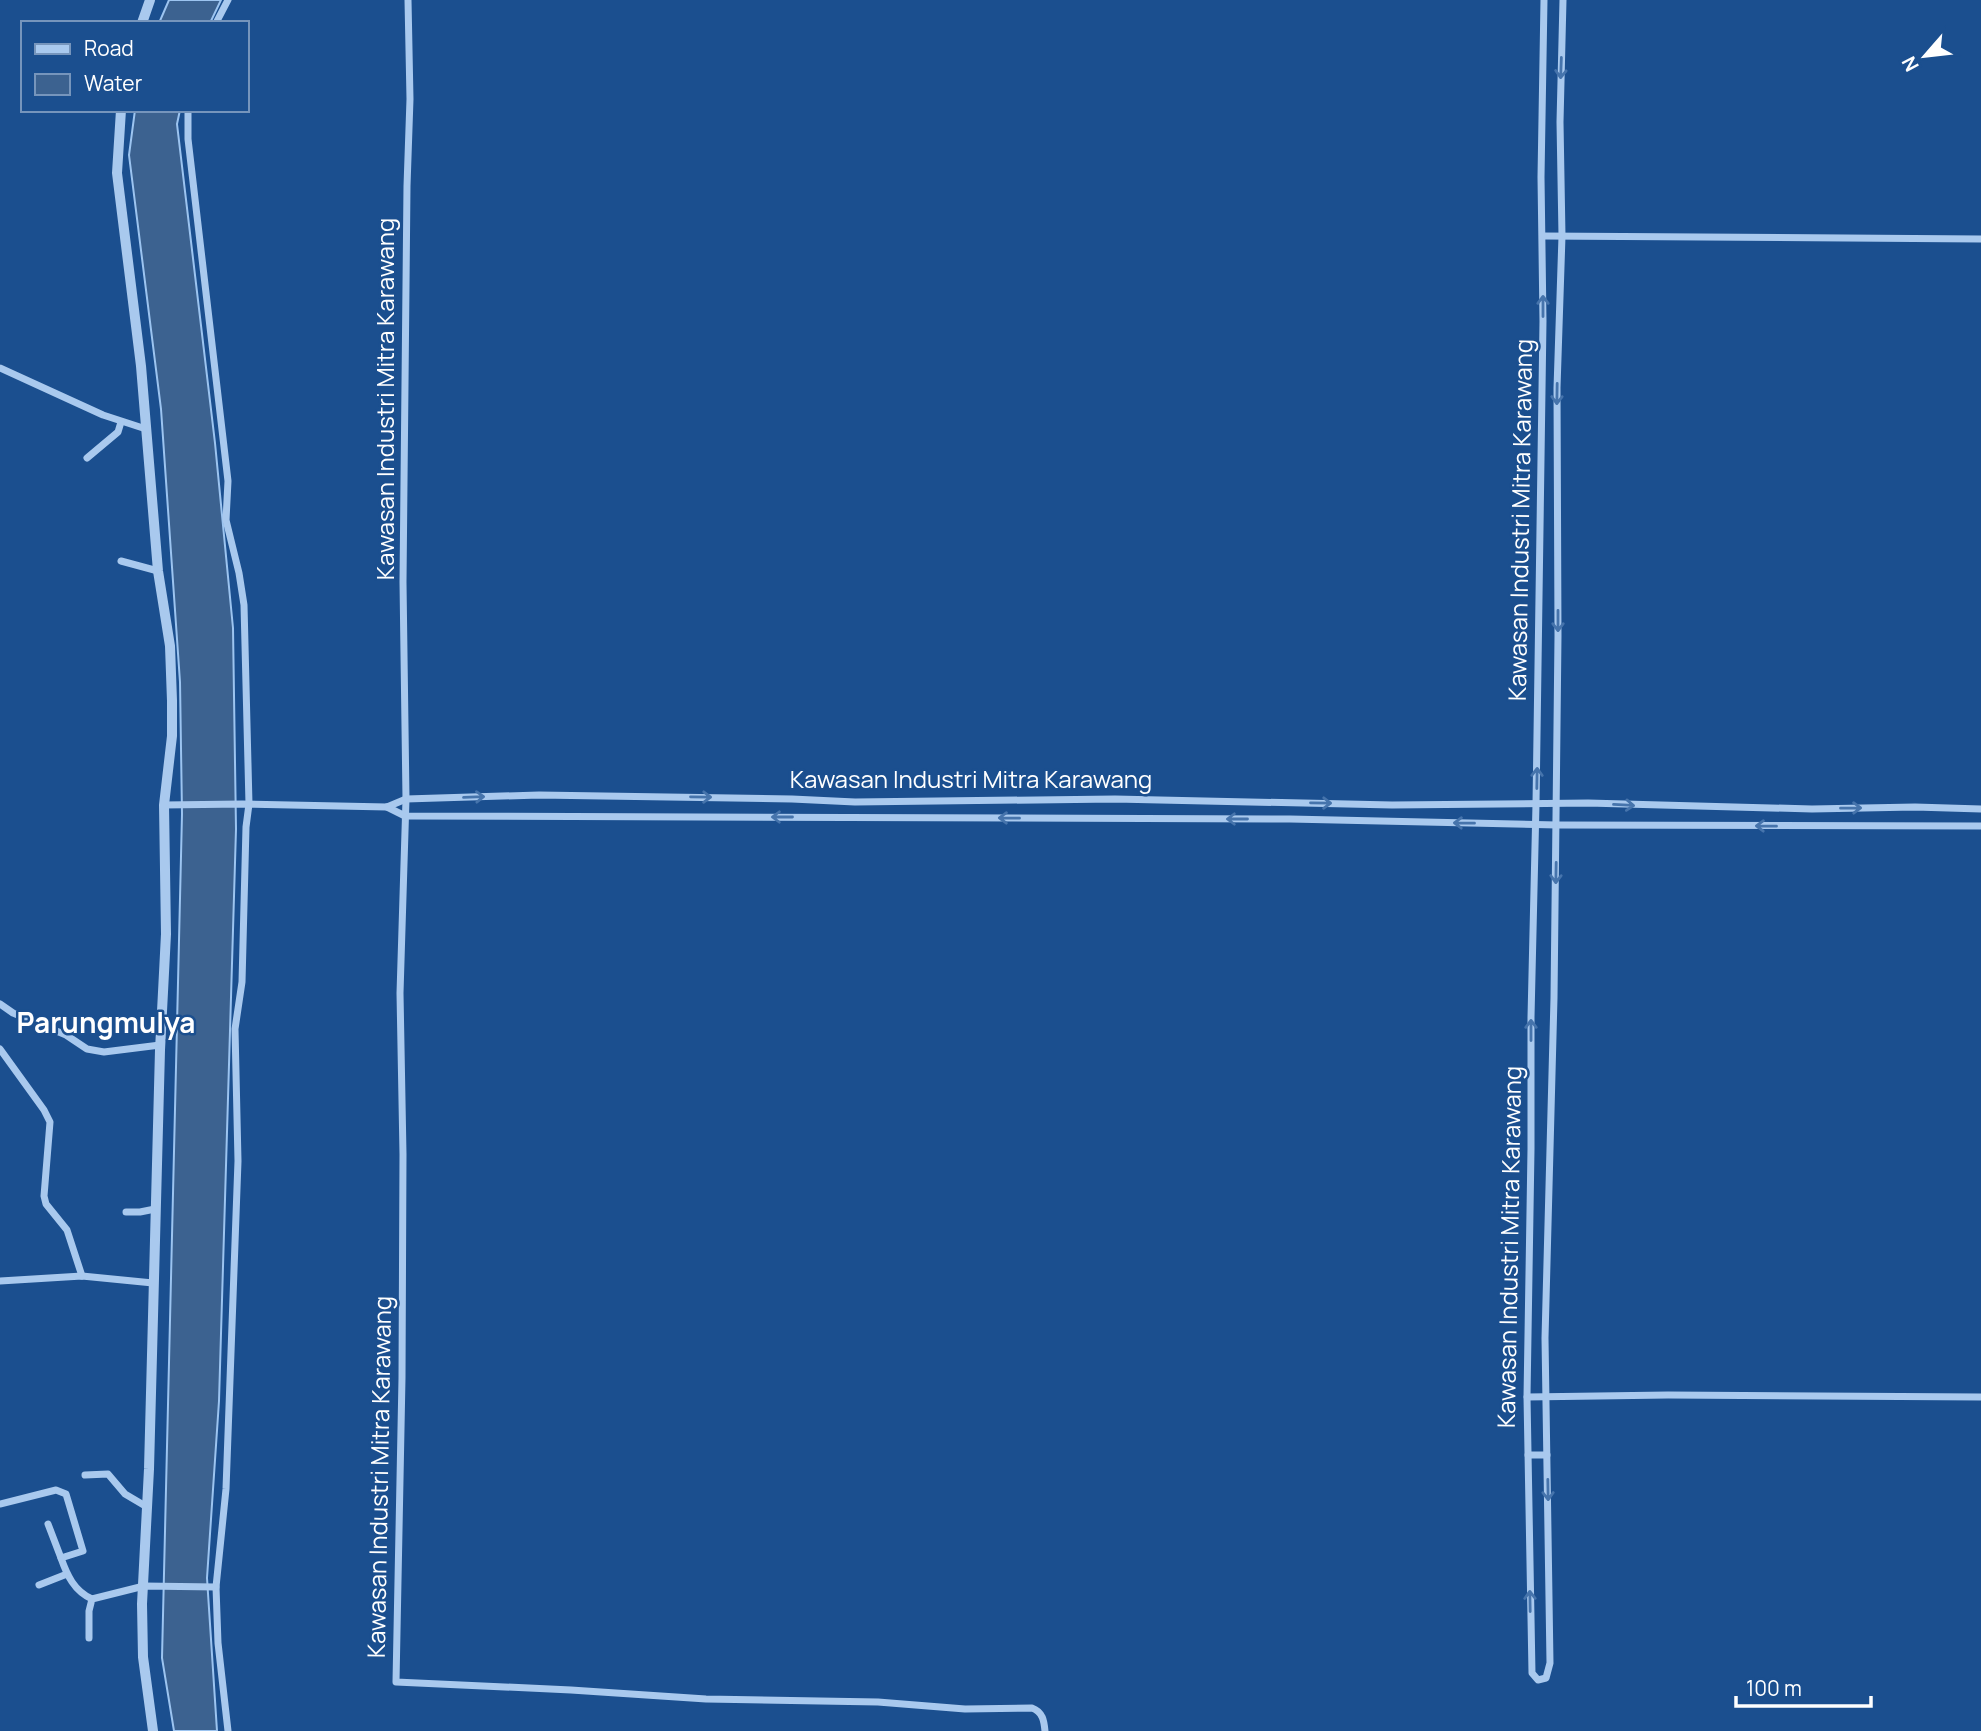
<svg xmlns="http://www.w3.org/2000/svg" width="1981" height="1731" font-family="Manrope,sans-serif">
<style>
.water{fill:#3c6290;stroke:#9cc4f0;stroke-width:2}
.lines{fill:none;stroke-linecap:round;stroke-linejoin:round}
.minor{stroke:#a9c9ee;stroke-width:7}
.tertiary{stroke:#a9c9ee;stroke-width:10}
.oneway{stroke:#4674ac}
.labels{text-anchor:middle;stroke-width:5;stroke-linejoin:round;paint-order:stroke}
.street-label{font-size:24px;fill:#fff;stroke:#1b4f8f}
.quarter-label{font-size:28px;font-weight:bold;fill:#fff;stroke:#1b4f8f}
</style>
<rect width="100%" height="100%" fill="#1b4f8f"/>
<g class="water">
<path d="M169 0H221L210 23H159Z"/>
<path d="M135 110H180L177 124 215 443 233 628 236 829 219 1401 207 1578 217 1731H174L162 1658 182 814 180 682 161 409 129 155Z"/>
</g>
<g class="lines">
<g class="minor">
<path d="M408 0 410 99 407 186 403 582 406 799 400 993 403 1154 402 1378 396 1682 571 1690 706 1699 878 1702 965 1709 1032 1708C1043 1712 1044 1721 1045 1731"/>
<path d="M1544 0 1541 177 1543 321 1536 804 1531 1017V1149L1527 1397 1532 1673 1538 1680 1546 1678 1550 1663 1545 1338 1554 998 1558 636 1557 388 1562 236 1560 122 1563 0"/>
<path d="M216 23 228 0"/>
<path d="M188 110V139L228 481 226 520 239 573 244 605 249 804 246 827 242 982 235 1029 238 1161 226 1489 216 1587 218 1643 228 1731"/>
<path d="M1543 236 1981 239"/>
<path d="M0 368 103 415 146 429"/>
<path d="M87 458 118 432 121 422"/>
<path d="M121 561 158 571"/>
<path d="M164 805 242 804 387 807 406 799 539 795 792 799 855 802 1115 799 1392 805 1588 803 1812 809 1915 807 1981 809"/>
<path d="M387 807 405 816 1290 819 1557 825 1981 826"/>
<path d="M0 1004 13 1013 66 1035 87 1049 104 1052 160 1045"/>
<path d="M0 1049 44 1110 50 1122 44 1196 46 1204 67 1230 82 1276"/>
<path d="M126 1212H140L155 1209"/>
<path d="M0 1281 82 1276 153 1283"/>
<path d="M1527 1397 1668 1395 1981 1397"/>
<path d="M1528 1455H1547"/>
<path d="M85 1475 108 1474 125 1494 147 1507"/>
<path d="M0 1504 56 1490 66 1494 83 1551 61 1558C67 1575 74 1591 92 1599"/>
<path d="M48 1524 61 1558"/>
<path d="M39 1585 67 1574"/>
<path d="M89 1638V1611L92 1599 144 1586 216 1587"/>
</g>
<g class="tertiary">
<path d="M142 23 150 0"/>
<path d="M121 110 117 173 141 366 158 571 170 646 172 701V736L164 805 166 934 160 1050 149 1469 142 1604 143 1657 153 1731"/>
</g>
</g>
<defs><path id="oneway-shaft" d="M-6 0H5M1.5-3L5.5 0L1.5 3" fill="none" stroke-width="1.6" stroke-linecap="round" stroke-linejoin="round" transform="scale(1.75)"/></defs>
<g class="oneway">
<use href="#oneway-shaft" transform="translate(1561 68) rotate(92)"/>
<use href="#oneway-shaft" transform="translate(1543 306) rotate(-90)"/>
<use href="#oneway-shaft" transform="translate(1557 394) rotate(91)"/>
<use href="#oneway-shaft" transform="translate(1558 621) rotate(90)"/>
<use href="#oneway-shaft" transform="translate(1537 778) rotate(-89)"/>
<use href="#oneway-shaft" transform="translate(474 797) rotate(-2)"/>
<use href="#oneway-shaft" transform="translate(701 797) rotate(1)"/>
<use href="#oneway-shaft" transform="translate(1321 803) rotate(1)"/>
<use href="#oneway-shaft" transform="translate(1624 805) rotate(3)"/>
<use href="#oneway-shaft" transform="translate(1851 808) rotate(-1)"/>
<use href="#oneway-shaft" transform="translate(782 817) rotate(-180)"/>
<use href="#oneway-shaft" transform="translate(1009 818) rotate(-179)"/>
<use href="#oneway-shaft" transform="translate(1237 819) rotate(180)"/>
<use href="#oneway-shaft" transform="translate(1464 823) rotate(-179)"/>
<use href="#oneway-shaft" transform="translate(1766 826) rotate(-179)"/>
<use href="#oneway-shaft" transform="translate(1556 873) rotate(91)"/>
<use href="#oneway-shaft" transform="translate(1531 1030) rotate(-90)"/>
<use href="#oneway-shaft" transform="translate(1548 1490) rotate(89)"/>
<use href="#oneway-shaft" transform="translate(1530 1601) rotate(-91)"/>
</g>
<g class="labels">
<g class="street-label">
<text transform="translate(386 399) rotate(-90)" y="8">Kawasan Industri Mitra Karawang</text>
<text transform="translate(1521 520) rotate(-89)" y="8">Kawasan Industri Mitra Karawang</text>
<text x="971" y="788">Kawasan Industri Mitra Karawang</text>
<text transform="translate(1510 1247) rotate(-89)" y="8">Kawasan Industri Mitra Karawang</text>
<text transform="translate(380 1477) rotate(-89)" y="8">Kawasan Industri Mitra Karawang</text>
</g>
<g class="quarter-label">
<text x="106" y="1033">Parungmulya</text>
</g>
</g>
<rect x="21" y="21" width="228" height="91" fill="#1b4f8f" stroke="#7695bc" stroke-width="2"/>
<rect x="35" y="44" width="35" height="10" fill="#a9c9ee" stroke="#7695bc" stroke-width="2"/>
<text x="84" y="56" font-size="21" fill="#ffffff">Road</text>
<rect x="35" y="74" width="35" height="21" fill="#3c6290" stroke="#7695bc" stroke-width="2"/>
<text x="84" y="91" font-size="21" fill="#ffffff">Water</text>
<g transform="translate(1925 56) rotate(242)" stroke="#1b4f8f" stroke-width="5" paint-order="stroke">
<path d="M0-5L12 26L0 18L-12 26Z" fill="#ffffff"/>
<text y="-10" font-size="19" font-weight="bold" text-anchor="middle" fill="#ffffff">N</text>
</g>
<path d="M1736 1696v10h135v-10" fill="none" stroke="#ffffff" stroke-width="3.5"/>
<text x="1746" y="1696" font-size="21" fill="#ffffff" stroke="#1b4f8f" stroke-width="5" paint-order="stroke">100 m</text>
</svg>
